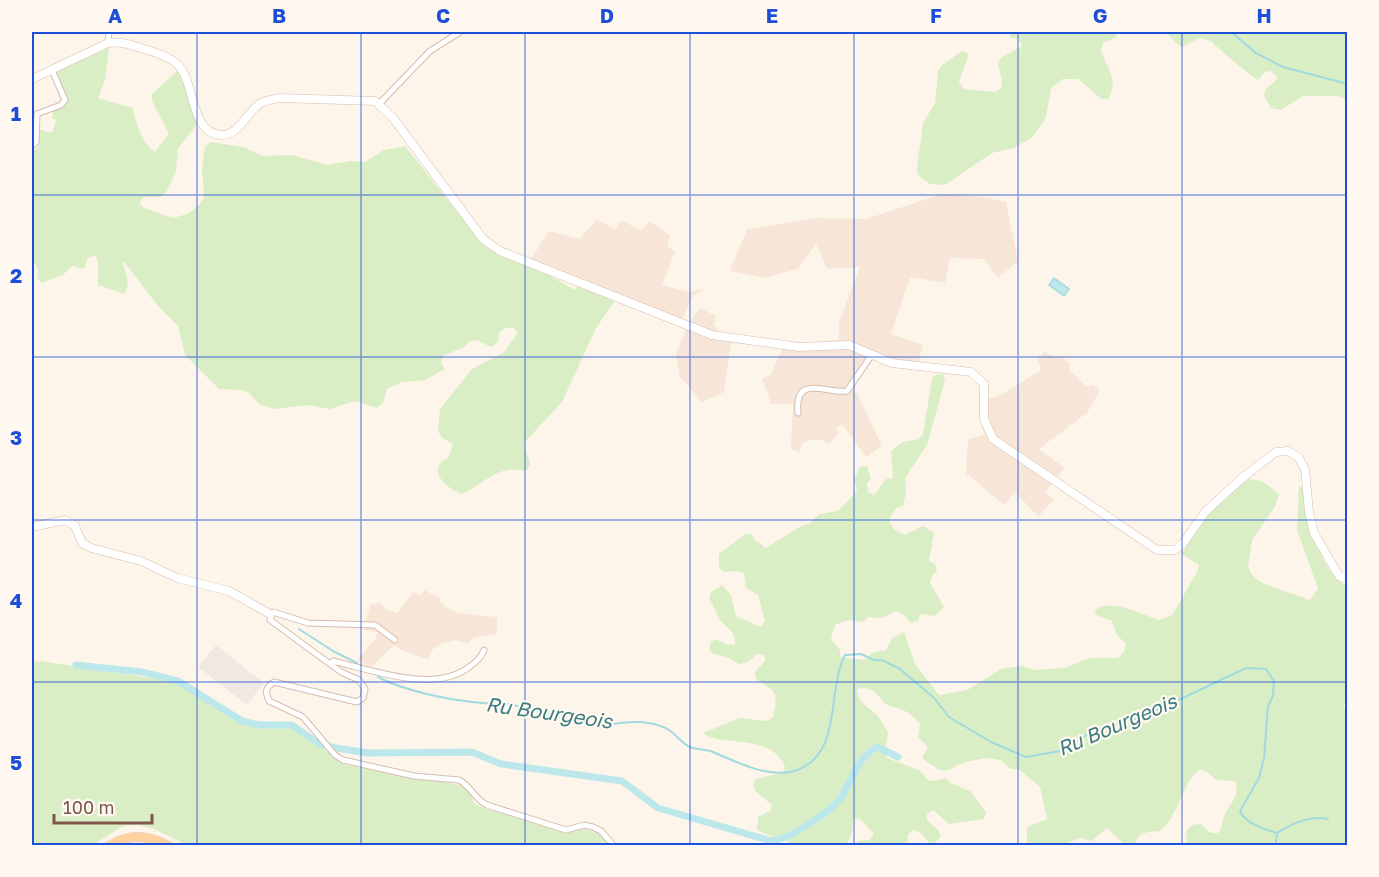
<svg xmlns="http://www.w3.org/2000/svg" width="1379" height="877" font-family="'Golos Text',sans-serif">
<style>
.residential{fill:#f7e6d8}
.industrial{fill:#f0e8e3}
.green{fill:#daeec6}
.water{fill:#bce8eb;stroke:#a1dade;stroke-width:1.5}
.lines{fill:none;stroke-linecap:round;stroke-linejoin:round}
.stream{stroke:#a1dade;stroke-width:2}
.canal{stroke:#bce8eb;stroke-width:7}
.street-casing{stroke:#d5bdb1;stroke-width:7}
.secondary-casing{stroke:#d8bdad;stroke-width:9}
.primary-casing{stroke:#ddd3d0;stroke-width:10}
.street{stroke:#fff;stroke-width:5}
.secondary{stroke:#fff;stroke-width:8}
.primary{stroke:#ffd3a0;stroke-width:9}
.grid{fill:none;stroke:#1d4ed8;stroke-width:1.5;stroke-opacity:0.55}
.labels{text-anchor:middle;stroke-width:4.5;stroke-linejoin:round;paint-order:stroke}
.water-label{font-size:20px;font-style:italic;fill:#3b7d82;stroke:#fff9f2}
.neatline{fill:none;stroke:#1d4ed8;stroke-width:2}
.grid-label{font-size:20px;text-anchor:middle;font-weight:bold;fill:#1d4ed8}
</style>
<rect width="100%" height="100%" fill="#fef5ea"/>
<g class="residential">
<path d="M942 194 976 196 1006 202 1018 261 998 278 984 259 950 258 945 283 910 277 891 334 923 345 916 370 872 360 852 390 857 393 882 446 866 457 842 424 836 429 839 433 830 444 821 440H808L802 444 799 453 791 449 793 404H771L762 379 771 374 783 347 731 343 724 392 702 402 680 377 676 353 689 323 700 308 716 316 713 326 718 328 717 332 800 343 839 340V323L860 267 827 269 816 244 798 269 763 278 730 271 747 229 818 218 866 219Z"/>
<path d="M597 219 615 229 622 220 641 231 649 221 670 235 667 246 675 252 662 285 688 292 704 289 692 297 680 326 527 265 549 231 580 239Z"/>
<path d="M1045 352 1052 356H1061L1070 364 1069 370 1087 387 1093 385 1100 390 1087 413 1039 449 1065 468 1045 492 1054 499 1038 517 1015 492 1004 505 966 473 968 439 984 435 981 420 982 401 1001 395 1041 370 1037 358Z"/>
<path d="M424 590 440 598V602L448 608 459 613 497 617V634L474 637 468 644 456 640 440 644 432 650 428 659 403 651 394 645 371 667 357 660 376 638 377 632 364 630 370 605 379 602 387 610 397 613 413 592 421 596Z"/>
</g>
<path class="industrial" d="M216 645 264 683 247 705 198 667Z"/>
<g class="green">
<path d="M1009 32H1116L1117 37 1103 43 1101 50C1106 68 1120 80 1108 99H1101L1078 79H1063L1051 88 1046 117 1033 137 1014 148 992 153 945 185 930 184 918 175 917 168 923 123 935 103 938 71 942 65 962 51 969 54 959 82 964 89 995 92 1001 88 1002 81 998 65 1001 58 1022 46 1018 39 1010 37Z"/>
<path d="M1165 32H1347V100L1338 96H1303L1281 110 1271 108 1264 96 1265 90 1278 78 1271 71 1265 72 1258 80C1253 78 1214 45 1211 41L1200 38 1181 47Z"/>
<path d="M109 48 105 80 98 98 133 108C135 122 143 144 155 152L169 134 152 101V94L176 72H179L197 124 178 149 176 171 166 192 160 197H144L139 203 144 208 173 218 187 214 199 205 204 198 202 169 205 146 211 142 243 147 263 156 292 155 328 165 350 161 365 162 384 150 405 146 484 246 499 255 542 271 575 290 577 286 611 299 614 302 596 328 562 402 524 443 530 464 526 471C492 465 489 483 461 494 446 488 425 469 448 458L453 444 442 438 438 431 440 409 472 369 504 352 518 333 513 328H505L499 333 498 342 491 347 477 340 470 341 464 347 443 356 441 363 445 369 425 380 402 382 387 389 383 403 377 408 355 401 330 409 307 405 275 409 260 405 249 393 242 390 219 389 185 355 178 326 158 306 125 263 122 262C126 272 131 285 124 294L98 285V262L95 255 88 258 84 269 72 266 64 274 42 283 37 279 38 270 32 257V151L38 148V129L52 133 56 120 52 118 53 110 67 105 57 71Z"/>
<path d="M937 374H943L945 380 927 445 905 478 906 492 903 506 896 508 889 520 893 529 905 535 923 526 934 533 929 561 935 564 937 571 932 576 930 583 944 607 935 616 920 614 918 621 911 623 903 614 896 611 882 618 868 617 863 622 849 620 835 625 831 639 840 650V657L864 660 874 652 886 650 893 637 904 632 915 664 939 695 967 690 1001 669 1022 666 1036 670 1064 668 1090 658H1118L1124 652 1126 644 1116 634 1112 621 1094 614 1097 608C1117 600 1140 614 1159 620L1172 615 1197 572 1199 565 1181 554 1214 507 1249 479 1262 481 1279 494 1275 507 1252 540 1248 567 1251 574 1262 583 1310 600 1318 588 1297 530 1299 486 1303 488C1308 516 1319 573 1347 586L1348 696 1343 706 1348 714 1347 845H1186L1187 830 1192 825 1200 824 1211 833H1218C1223 827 1222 821 1225 814 1231 801 1240 797 1235 781L1216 780 1206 771 1200 769C1182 782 1179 816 1160 831 1145 833 1141 830 1134 845H1125L1107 828 1092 841 1080 838 1063 845H1027V827L1047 819 1040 787 1018 769H1011L1000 760 987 758 965 762 946 771 939 770 922 758 928 747 918 737 920 724C906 708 903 711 885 704 877 693 871 686 857 689 857 703 868 706 877 715 881 720 885 727 888 732L885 752 887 758 919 770 928 780 934 781 946 778 950 783 970 791 986 812 984 819 949 824 933 810 927 814V820L938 830 941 836 936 842 929 843 920 832 913 830 908 835 907 846 857 845V841L870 840 874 834 860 819H853L852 833 846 845H785L788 843 786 836 772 837 757 830 758 817 770 811 772 805 755 791 753 785 756 779 782 773 785 767C771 732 722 748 703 733L740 718 767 721 773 717C779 689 775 693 756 679L755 672 765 661 764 655 757 654 746 663 739 664 727 657 713 654 709 649 711 642 716 639 728 645 735 644C736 631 727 629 720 620 716 614 714 605 709 598L711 592 722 585 731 595 736 616 761 627 765 621 758 595 746 588 744 574 738 571 724 572 719 568V554L745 534H752L755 540 766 548 803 525 809 524 819 514 838 511 857 491 854 479 860 467 867 466 871 478 867 484 868 492 874 495 886 479 893 478 891 452C904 438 903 443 919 439L923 434 932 379Z"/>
<path d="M41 661 176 682 239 721 262 726H294L344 765 461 785 470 793 474 803 484 808 565 833 582 829 601 833 610 845 189 846 152 828 137 825 123 826 93 845H32V662Z"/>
</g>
<path class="water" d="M1054 278 1069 289 1064 296 1049 285Z"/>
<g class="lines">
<g class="stream">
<path d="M1231 32 1256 53 1283 67 1348 84"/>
<path d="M299 629 333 651 357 663"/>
<path d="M378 677C404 691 453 701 483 703 492 704 501 702 510 704 540 712 567 721 598 724 615 726 632 719 648 723 655 724 664 727 669 730 677 735 682 744 690 747 697 750 706 749 713 752 737 762 772 781 800 769 842 750 827 690 845 655L861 654 874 660H882L900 669 934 698 949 717 991 742 1026 757 1060 751 1090 733 1147 715 1246 668 1266 669 1274 681 1273 696 1268 706 1264 758 1259 778 1240 811C1246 824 1264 829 1277 833 1291 824 1311 815 1328 819"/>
<path d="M1275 846 1277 835"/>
</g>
<path class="canal" d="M76 665 142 672 178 681 242 721 259 725H292L319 744 336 748 368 753 472 752 501 764 622 781 658 808 771 841C790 839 831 812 842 796 853 778 858 757 877 747L898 757"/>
<g class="street-casing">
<g id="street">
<path d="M108 43 109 32"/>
<path d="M380 103 430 51 460 32"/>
<path d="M32 146 36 142 37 114 61 105 65 100 52 70"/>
<path d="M798 413C794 373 827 394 847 391L871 356"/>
<path d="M395 640 375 625 308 623 273 612 270 620 341 672 359 680 365 689 363 698 357 702 274 682C265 688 265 692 269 701L303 717 335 755 343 760 414 776 459 780C471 786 474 799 487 805L566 830 584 825 593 827 601 831 614 846"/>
<path d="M331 663 333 661C372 670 434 694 469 667 476 662 481 658 484 650"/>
</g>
</g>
<g class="secondary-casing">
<g id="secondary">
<path d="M32 79 108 43C120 41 132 45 144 49 155 52 168 56 177 64 196 81 189 132 220 135 241 136 246 110 263 102 268 100 275 99 280 98L375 101 393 118 483 239 500 251 712 335 799 347 849 345 892 363 971 372 984 384V419L993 439 1157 550H1175L1184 542 1205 512 1242 478 1276 452 1288 451 1298 457 1305 469 1309 512 1314 533 1339 576 1348 580"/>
<path d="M32 527 65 520 75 526 82 543 91 548 141 561 177 578 229 591 270 614"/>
</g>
</g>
<g class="primary-casing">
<path id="primary" d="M109 846C130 833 147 835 169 846"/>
</g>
<use href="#street" class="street"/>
<use href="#secondary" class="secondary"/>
<use href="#primary" class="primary"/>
</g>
<path class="grid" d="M197 32V846M361 32V846M525 32V846M690 32V846M854 32V846M1018 32V846M1182 32V846M32 195H1348M32 357H1348M32 520H1348M32 682H1348"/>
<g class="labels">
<g class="water-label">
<text transform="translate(549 713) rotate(8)" y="7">Ru Bourgeois</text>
<text transform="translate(1117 725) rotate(-23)" y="7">Ru Bourgeois</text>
</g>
</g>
<rect width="1379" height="877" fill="none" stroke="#fff9f2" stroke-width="66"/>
<path d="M54 814v9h98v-9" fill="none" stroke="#7d574a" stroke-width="3"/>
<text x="63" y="814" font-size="18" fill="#7d574a" stroke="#fff9f2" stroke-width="4.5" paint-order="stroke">100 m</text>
<rect x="33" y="33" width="1313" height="811" class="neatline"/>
<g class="grid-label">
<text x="115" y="23">A</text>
<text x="279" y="23">B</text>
<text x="443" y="23">C</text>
<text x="607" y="23">D</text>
<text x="772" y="23">E</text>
<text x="936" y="23">F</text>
<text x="1100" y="23">G</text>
<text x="1264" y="23">H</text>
<text x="16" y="121">1</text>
<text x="16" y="283">2</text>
<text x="16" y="445">3</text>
<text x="16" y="608">4</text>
<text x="16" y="770">5</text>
</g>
</svg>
